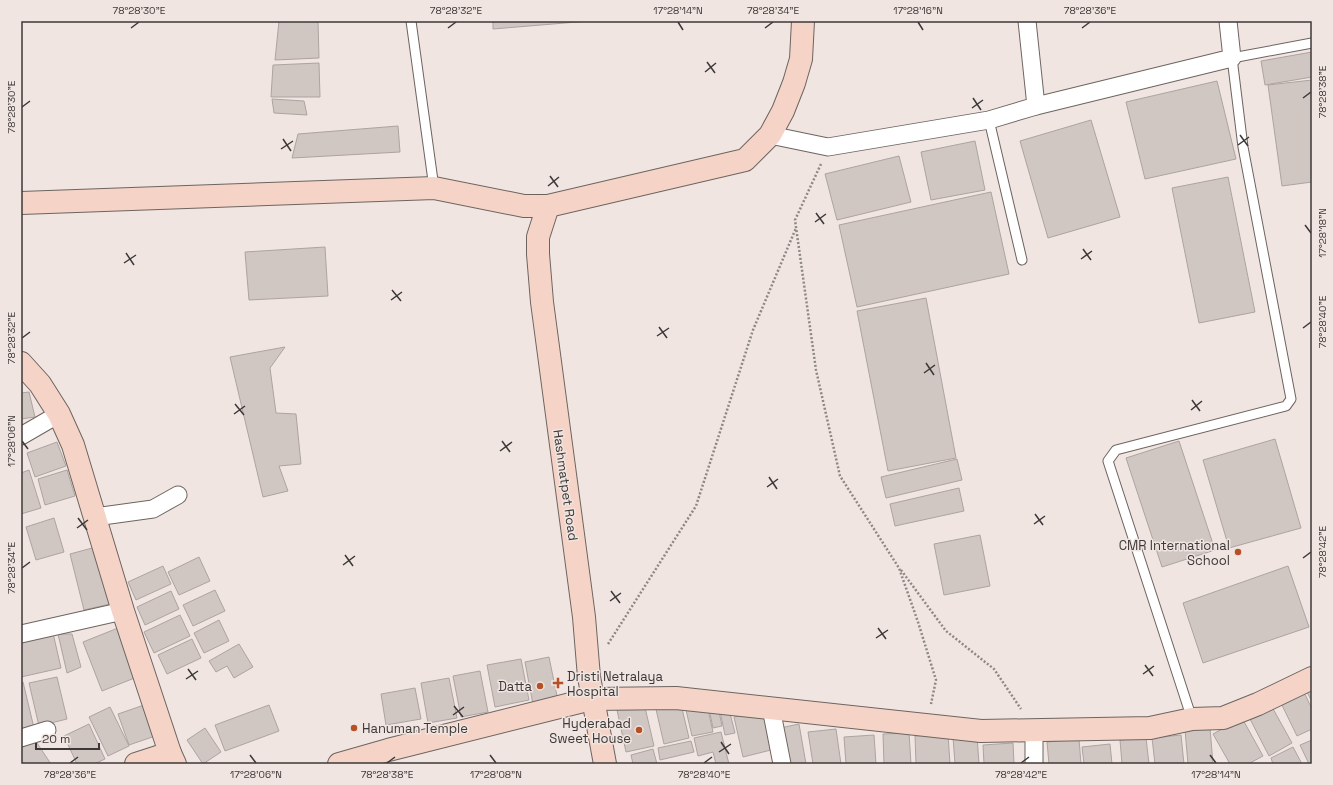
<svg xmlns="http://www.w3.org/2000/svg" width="1333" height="785" font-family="'Space Grotesk',sans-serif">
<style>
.building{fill:#d0c6c2;stroke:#ada3a0}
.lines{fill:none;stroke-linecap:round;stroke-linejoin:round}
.lane-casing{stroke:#6d6460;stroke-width:11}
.street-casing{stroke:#6d6460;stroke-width:19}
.secondary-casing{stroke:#6d6460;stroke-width:24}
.path{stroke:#8e8785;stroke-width:2.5;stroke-dasharray:2 2;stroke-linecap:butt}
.lane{stroke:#fff;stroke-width:9}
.street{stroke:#fff;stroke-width:17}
.secondary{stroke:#f5d4c7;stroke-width:22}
.ticks{fill:none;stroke:#3c3837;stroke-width:1.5}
.poi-dot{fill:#b65026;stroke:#f0e5e1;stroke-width:1.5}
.labels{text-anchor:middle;stroke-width:3;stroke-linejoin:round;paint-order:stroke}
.street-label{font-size:13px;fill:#3c3837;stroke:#f0e5e1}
.poi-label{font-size:13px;fill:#3c3837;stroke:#f0e5e1;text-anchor:end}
.neatline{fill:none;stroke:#3c3837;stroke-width:1.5}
.ticks-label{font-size:10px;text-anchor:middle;fill:#3c3837}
</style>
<rect width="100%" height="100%" fill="#f0e5e1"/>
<g class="building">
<path d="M279 21H318L319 58 275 60Z"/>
<path d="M493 21H589L493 29Z"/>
<path d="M1312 52V77L1265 85 1261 61Z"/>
<path d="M319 63 320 97H271L273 65Z"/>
<path d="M1312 80V182L1282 186 1268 85Z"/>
<path d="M1217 81 1236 159 1145 179 1126 102Z"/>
<path d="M272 99 304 101 307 115 274 113Z"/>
<path d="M1091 120 1120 217 1048 238 1020 141Z"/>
<path d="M398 126 400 152 292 158 298 134Z"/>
<path d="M975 141 985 190 931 200 921 152Z"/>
<path d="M899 156 911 202 837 220 825 174Z"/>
<path d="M1228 177 1255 312 1199 323 1172 188Z"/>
<path d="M991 192 1009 274 857 307 839 225Z"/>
<path d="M325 247 328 296 249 300 245 252Z"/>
<path d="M926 298 956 458 888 471 857 311Z"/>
<path d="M285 347 270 368 276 413 296 414 301 464 279 466 288 491 263 497 230 357Z"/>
<path d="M29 392 35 417 21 419V393Z"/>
<path d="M1275 439 1301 528 1229 548 1203 460Z"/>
<path d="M1179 441 1215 550 1162 567 1126 458Z"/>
<path d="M57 442 66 466 35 477 27 453Z"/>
<path d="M957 459 962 480 886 498 881 477Z"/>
<path d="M29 470 41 508 21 514V473Z"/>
<path d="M67 470 75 496 45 505 38 479Z"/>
<path d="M959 488 964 511 895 526 890 504Z"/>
<path d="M54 518 64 552 36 560 26 527Z"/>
<path d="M980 535 990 586 944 595 934 544Z"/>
<path d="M96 547 110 604 84 610 70 554Z"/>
<path d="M199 557 210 581 179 595 168 572Z"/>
<path d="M163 566 171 584 136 600 128 582Z"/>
<path d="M1288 566 1309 627 1203 663 1183 603Z"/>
<path d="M215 590 225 611 193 626 183 605Z"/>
<path d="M171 591 179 609 145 625 137 607Z"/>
<path d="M180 615 190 636 154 653 144 632Z"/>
<path d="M219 620 229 641 204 653 194 633Z"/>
<path d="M118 628 137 677 102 691 83 642Z"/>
<path d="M53 633 61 668 21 677V640Z"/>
<path d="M58 634H72L81 667 67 673Z"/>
<path d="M192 639 201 658 167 674 158 655Z"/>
<path d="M239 644 253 667 234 678 227 666 216 672 209 661Z"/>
<path d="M549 657 559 706 534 710 525 662Z"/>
<path d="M521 659 529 700 495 707 487 665Z"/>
<path d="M480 671 488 712 461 717 453 676Z"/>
<path d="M57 677 67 719 39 726 29 683Z"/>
<path d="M449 678 457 718 428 723 421 683Z"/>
<path d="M23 682 34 728 21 731V683Z"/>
<path d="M1312 684V702L1305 688Z"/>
<path d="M415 688 421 719 386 725 381 694Z"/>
<path d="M1302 688 1312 709V729L1297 736 1279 699Z"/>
<path d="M680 700 689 738 664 744 655 705Z"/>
<path d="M644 703 654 746 626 752 617 710Z"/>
<path d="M147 704 158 735 129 745 118 714Z"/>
<path d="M269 705 279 731 225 751 215 725Z"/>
<path d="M707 705 713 732 692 736 686 710Z"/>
<path d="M110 707 129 746 108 756 89 717Z"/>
<path d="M718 707 722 726 713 728 709 709Z"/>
<path d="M1272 707 1292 743 1269 756 1250 719Z"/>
<path d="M729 709 735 733 725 735 720 711Z"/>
<path d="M766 710 775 749 743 757 734 717Z"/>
<path d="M1242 718 1263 756 1248 764H1230L1213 734Z"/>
<path d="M89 724 105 759 94 764H77L64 736Z"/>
<path d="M799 724 806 764H787L780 728Z"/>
<path d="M205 728 221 752 203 764 187 740Z"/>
<path d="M1210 728 1213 764H1188L1185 730Z"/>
<path d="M836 729 841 764H813L808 732Z"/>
<path d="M721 732 729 764H716L713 752 698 756 694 738Z"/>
<path d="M909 733 911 764H884L883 734Z"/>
<path d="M948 734 950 764H916L915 736Z"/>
<path d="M874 735 876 764H846L844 737Z"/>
<path d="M1181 735 1184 764H1155L1152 738Z"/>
<path d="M977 736 979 764H955L953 737Z"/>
<path d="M1146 738 1149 764H1122L1120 740Z"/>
<path d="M1079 739 1081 764H1049L1047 742Z"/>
<path d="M35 740 51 764H21V748Z"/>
<path d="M1312 740V764H1309L1300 745Z"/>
<path d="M691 741 694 752 660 760 658 748Z"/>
<path d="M1013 743 1014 764H984L983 745Z"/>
<path d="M1110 744 1112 764H1084L1082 747Z"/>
<path d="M1293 747 1302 764H1273L1271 758Z"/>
<path d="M653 749 657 764H633L631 755Z"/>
</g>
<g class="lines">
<g class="lane-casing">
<g id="lane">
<path d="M411 21 434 188"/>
<path d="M989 120 1022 260"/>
<path d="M1192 719 1108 461 1116 450 1286 406 1291 399 1243 147 1232 58 1312 43"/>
</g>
</g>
<g class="street-casing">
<g id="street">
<path d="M1027 21 1036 106"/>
<path d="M770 135 828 147 989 120 1036 106 1232 58 1228 21"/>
<path d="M21 436 59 414"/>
<path d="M95 517 153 509 178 495"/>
<path d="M21 634 123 611"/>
<path d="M771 708 782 764"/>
<path d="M21 738 47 730"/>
<path d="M1034 764V730"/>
</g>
</g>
<g class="secondary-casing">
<g id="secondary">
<path d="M21 203 434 188 524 206H548L745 160 770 135 783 111 794 83 801 59 803 21"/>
<path d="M548 206 538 237V254L542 302 584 617 589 677 605 764"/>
<path d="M21 363 40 384 59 414 73 445 123 611 170 753 175 764"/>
<path d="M592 699 676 698 981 731 1150 728 1192 719 1223 718 1258 704 1312 678"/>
<path d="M136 764 170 753"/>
<path d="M339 764 388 750 583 701"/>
</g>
</g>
<g class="path">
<path d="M821 164 795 220 816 370 840 476 899 568 918 622 936 680 931 704"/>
<path d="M901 570 946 631 994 669 1021 709"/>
<path d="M608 644 696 506 753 330 796 228"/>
</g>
<use href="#lane" class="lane"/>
<use href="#street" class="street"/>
<use href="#secondary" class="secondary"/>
</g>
<path class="ticks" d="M678 22 683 30M918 22 923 30M131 28 139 22M448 28 456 22M765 28 773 22M1082 28 1090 22M707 62 715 73M705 72 716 63M973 98 981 110M1303 98 1311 92M22 107 30 101M972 108 983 100M1240 135 1248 146M283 139 291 151M1238 145 1249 137M281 149 293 141M550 176 558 187M548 186 559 177M816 213 824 224M815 222 826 214M1305 225 1311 233M1083 249 1091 260M126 253 134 265M1081 259 1092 251M124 263 136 255M392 290 401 301M391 300 402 292M659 327 667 338M1303 328 1311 322M657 336 669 328M22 338 30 332M926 363 934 375M924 373 935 365M1192 400 1200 411M235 404 244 415M1191 410 1202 401M234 414 245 406M22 441 28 449M502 441 510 452M500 451 512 442M769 477 777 489M767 487 778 479M1035 514 1043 525M78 518 87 530M1034 524 1045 516M77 528 88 520M345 555 353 566M1303 558 1311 552M343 565 355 556M22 568 30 562M611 591 620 603M610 601 621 593M878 628 886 639M876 638 888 630M1145 665 1153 676M188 669 196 680M1143 674 1154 666M186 679 198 671M454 706 463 717M453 715 464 707M721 742 729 754M719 752 731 744M250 755 256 763M490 755 496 763M1210 755 1216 763M70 763 78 757M387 763 395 757M704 763 712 757M1021 763 1029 757"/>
<g class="poi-dot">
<circle cx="1238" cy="552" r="4"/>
<path d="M556 677h4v4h4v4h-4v4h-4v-4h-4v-4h4z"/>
<circle cx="540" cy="686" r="4"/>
<circle cx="354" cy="728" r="4"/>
<circle cx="639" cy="730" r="4"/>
</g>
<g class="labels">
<g class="street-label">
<text transform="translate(566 485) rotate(82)" y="5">Hashmatpet Road</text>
</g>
<g class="poi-label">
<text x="1230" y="550">CMR International<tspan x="1230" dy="15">School</tspan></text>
<text x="567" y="681" text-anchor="start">Dristi Netralaya<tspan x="567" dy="15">Hospital</tspan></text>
<text x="532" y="691">Datta</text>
<text x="631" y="728">Hyderabad<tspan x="631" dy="15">Sweet House</tspan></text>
<text x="362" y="733" text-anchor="start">Hanuman Temple</text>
</g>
</g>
<rect width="1333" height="785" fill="none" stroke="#f0e5e1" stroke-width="44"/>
<path d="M36 743v6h63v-6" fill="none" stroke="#3c3837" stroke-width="2"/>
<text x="42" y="743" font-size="12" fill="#3c3837" stroke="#f0e5e1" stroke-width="3" paint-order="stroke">20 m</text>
<rect x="22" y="22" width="1289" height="741" class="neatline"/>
<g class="ticks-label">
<text x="139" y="14">78°28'30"E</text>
<text x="456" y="14">78°28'32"E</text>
<text x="678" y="14">17°28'14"N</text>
<text x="773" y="14">78°28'34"E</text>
<text x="918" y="14">17°28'16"N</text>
<text x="1090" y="14">78°28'36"E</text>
<text transform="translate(1322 92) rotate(-90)" y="4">78°28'38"E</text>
<text transform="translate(11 107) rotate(-90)" y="4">78°28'30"E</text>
<text transform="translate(1322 233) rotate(-90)" y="4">17°28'18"N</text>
<text transform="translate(1322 322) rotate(-90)" y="4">78°28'40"E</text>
<text transform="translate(11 338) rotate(-90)" y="4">78°28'32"E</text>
<text transform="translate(11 441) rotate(-90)" y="4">17°28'06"N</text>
<text transform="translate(1322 552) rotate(-90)" y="4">78°28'42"E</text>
<text transform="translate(11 568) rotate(-90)" y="4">78°28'34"E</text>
<text x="70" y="778">78°28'36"E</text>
<text x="256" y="778">17°28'06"N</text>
<text x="387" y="778">78°28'38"E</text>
<text x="496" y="778">17°28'08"N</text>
<text x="704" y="778">78°28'40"E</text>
<text x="1021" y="778">78°28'42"E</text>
<text x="1216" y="778">17°28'14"N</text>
</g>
</svg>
